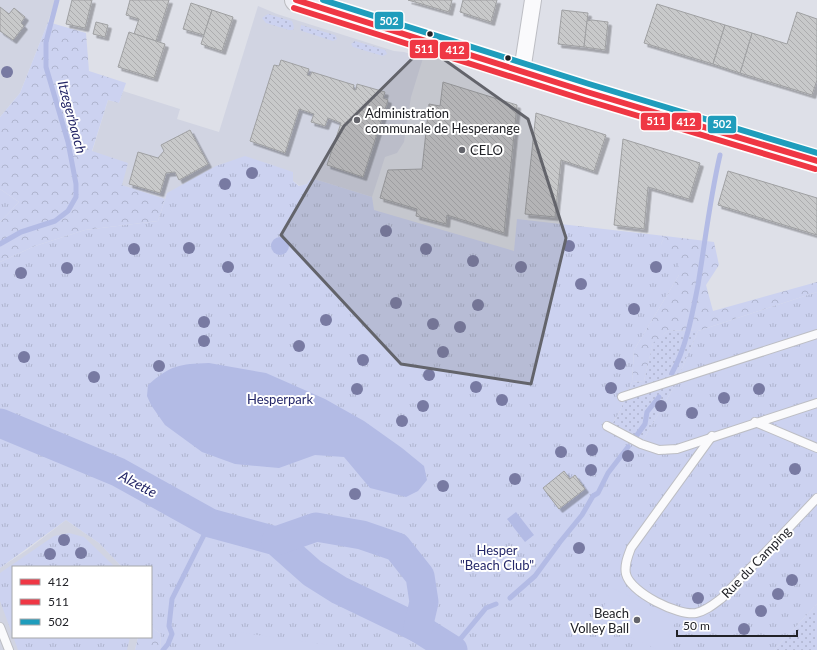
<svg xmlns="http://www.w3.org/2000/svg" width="817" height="650" font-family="Lato,sans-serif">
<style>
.built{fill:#d1d4e2}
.grass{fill:url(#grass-dots)}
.forest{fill:url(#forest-crowns)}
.park{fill:url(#park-tufts)}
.pitch{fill:#ccd2f0}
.water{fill:#b3bbe5}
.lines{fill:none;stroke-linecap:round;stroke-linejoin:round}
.stream{stroke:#b3bbe5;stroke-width:5}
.river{stroke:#b3bbe5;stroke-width:29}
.building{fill:url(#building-back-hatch);stroke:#9fa0a2;filter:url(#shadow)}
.lane-casing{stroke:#bdbec4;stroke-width:10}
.street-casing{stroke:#bdbec4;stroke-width:18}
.primary-casing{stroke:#babbbf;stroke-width:24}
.lane{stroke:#fafafc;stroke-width:8}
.street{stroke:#fafafc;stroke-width:16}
.primary{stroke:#ecedf3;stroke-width:22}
.bus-1-casing{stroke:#fff;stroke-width:9}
.bus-2-casing{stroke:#fff;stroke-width:9}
.bus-3-casing{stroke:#fff;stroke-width:9}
.bus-1{stroke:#ef3744;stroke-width:6}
.bus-2{stroke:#ef3744;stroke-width:6}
.bus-3{stroke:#1f9dbc;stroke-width:6}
.tree{fill:#787aa2}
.marked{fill:#63646b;fill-opacity:0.2;stroke:#63646b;stroke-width:3;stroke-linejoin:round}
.bus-dot{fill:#212227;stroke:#fff;stroke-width:1.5}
.poi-dot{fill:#63646b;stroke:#fff;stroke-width:1.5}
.labels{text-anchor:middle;stroke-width:4;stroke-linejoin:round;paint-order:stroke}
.poi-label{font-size:13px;fill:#212227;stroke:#fff;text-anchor:start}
.park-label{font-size:13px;fill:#242769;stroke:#fff}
.street-label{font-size:13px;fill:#212227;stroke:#fff}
.water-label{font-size:14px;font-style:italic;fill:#232566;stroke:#fff}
.line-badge{stroke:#fff;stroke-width:1.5}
.badge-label{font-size:11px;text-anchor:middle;font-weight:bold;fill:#fff}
</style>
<defs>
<pattern id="grass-dots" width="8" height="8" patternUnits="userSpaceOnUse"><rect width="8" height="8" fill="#ccd2f0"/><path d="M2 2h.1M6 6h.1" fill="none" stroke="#afb4ce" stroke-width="1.8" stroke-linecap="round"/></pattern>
<pattern id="forest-crowns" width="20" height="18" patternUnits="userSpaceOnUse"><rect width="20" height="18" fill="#ccd2f0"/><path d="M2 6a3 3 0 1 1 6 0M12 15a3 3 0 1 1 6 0" fill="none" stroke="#afb4ce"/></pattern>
<pattern id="park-tufts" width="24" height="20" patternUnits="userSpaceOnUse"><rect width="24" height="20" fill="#ccd2f0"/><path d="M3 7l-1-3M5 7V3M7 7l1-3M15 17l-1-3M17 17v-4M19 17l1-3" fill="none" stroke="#afb4ce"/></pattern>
<pattern id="building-back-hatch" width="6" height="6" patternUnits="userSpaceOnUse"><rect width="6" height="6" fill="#c8c9ca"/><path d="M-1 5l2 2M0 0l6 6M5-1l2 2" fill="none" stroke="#acacae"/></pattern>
<filter id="shadow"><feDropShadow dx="3.5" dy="3.5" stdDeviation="0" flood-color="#0004"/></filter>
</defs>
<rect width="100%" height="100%" fill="#dee0e8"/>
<g class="built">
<path d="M0 0H55L48 22 20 93 0 117Z"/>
<path d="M258 6 277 14 394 51 404 52 423 58 411 97 404 142 397 153 385 157 372 197 311 178 307 184 300 186 293 181V172L167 193 165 199 121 185 92 152 108 100 119 103 123 91 180 109 177 119 219 132Z"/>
<path d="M66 520 99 543 122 567H13V637H138L135 650H0V568L27 550Z"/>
</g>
<g class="grass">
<path d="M268 14 292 21 294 27 293 30H289L266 23 262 18Z"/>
<path d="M301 25 335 35 337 39 333 41 302 31 300 30Z"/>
<path d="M355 41 385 50 387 54 383 56 353 47 351 44Z"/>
<path d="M669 330 698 331 674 387 639 447 608 431 619 413 632 382 644 381 653 342Z"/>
<path d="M817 604V650H774Z"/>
</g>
<g class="forest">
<path d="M48 22 86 33 89 71 126 83 119 103 108 100 92 151 128 163 122 185 165 199 158 221 85 230 35 246 0 262V222L19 202 0 189V117L20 93Z"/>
<path d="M665 236 714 242 719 265 706 285 713 311 817 282V292L698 331 669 330 653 343 644 381 632 382 634 350 679 275 661 244Z"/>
<path d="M151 627 161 634 160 650H135L138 637H151Z"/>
</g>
<g class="park">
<path d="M245 156 293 172V181L299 186 307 184 311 178 372 197 374 210 514 251 517 219 665 236 661 244 679 252V275L634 350 632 382 619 413 608 430 639 447 674 387 698 331 817 292V604L774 650H160L161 634 151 627V567H122L99 543 66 520 0 568V262L35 246 85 230 158 221 167 193 216 166Z"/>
<path d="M0 189 19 202 0 222Z"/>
<path d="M69 533 84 537 115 567H13V637H130L127 650H18L0 601V573L54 536Z"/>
</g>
<g class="pitch">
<path d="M612 588 677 618 662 650H658L597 622Z"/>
<path d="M237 632 337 646 336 650H235Z"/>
</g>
<g class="water">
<circle cx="280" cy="246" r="9"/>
<path d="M209 363 266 373 325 399 364 421 402 448 424 466 427 480 418 491 406 497 370 488 344 457 315 455 279 468 235 464 202 452 165 425 151 405 147 396 148 385C171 365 179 364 209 363Z"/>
<path d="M0 419 75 453 0 428Z"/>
<path d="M516 512 534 535 525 542 507 519Z"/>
</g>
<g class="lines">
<g class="stream">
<path d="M0 244 21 232 55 221 68 211 76 197V184L68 142 46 67V42L57 0"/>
<path d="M672 373C687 345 692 315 698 285 705 242 710 198 720 155"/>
<path d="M637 435 645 424 647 412 659 397"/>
<path d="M510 598 535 576 560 542 582 515 593 496 598 493 608 473 628 447"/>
<path d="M452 649 486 608 496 604"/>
<path d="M163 650 168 644 172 634 169 626 172 599 210 523"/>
</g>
<g class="river">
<path d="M0 423 118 472 210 523 276 541 312 573 339 590 418 628 453 650"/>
<path d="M276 541 316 527 362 535 397 547 420 576 424 602 418 628"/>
</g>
</g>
<g class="building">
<path d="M72 0H92L85 28 66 24Z"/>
<path d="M130 0H169L156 41 134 34 139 19 126 15Z"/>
<path d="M408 0H452L449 12Z"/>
<path d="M463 0H497L491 22 460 12Z"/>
<path d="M191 3 212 10 204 35 183 29Z"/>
<path d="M657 4 725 25 713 64 644 43Z"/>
<path d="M0 7 9 14 14 8 25 17 21 23 24 26 13 40 0 31Z"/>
<path d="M212 10 233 17 222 51 201 44Z"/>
<path d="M562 10 588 13 584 47 558 44Z"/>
<path d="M797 12 817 19V80L812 95 740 73 752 33 787 44Z"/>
<path d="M592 20 608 22 605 50 584 47 587 21Z"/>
<path d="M96 22 108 25 105 37 93 34Z"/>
<path d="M725 25 752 33 740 73 713 64Z"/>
<path d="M129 32 165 44 154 78 118 67Z"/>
<path d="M281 60 309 69 307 75 310 76 312 72 354 85 353 89 356 90 357 84 385 92 383 98 388 100 363 177 327 165 341 123 328 118 325 126 311 122 314 114 299 109 285 153 250 141 274 65 279 66Z"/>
<path d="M443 82 517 105 504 233 447 215 446 224 416 216 417 209 380 198 388 170 422 169 429 104 440 106Z"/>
<path d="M536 113 606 135 594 171 561 160 555 217 525 214Z"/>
<path d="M190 130 208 164 179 180 175 172 166 173 160 193 129 184 138 152 158 158 164 151 161 145Z"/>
<path d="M623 139 700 163 689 199 648 187 644 229 614 225Z"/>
<path d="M728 171 817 198V235L718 205Z"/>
<path d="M564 471 570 479 575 475 585 489 559 509 543 488Z"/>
</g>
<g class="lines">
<g class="lane-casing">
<g id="lane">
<path d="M622 397 817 334"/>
<path d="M755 422 817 448"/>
<path d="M607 426 641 444 659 450 677 449 817 403"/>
<path d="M712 436 631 548C628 556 624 565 626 574 631 593 678 616 696 613 706 611 714 604 722 598L817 498"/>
<path d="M0 627 9 650"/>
</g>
</g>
<g class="street-casing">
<path id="street" d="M522 71 533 0"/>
</g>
<g class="primary-casing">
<path id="primary" d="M296 0 587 92 817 161"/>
</g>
<use href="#lane" class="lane"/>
<use href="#street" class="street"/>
<use href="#primary" class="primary"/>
<g class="bus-1-casing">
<path id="bus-1" d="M296 0 587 92 817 161"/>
</g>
<g class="bus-2-casing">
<path id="bus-2" d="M294 8 585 100 815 169"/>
</g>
<g class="bus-3-casing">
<path id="bus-3" d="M323 0 589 84 817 153"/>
</g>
<use href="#bus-1" class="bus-1"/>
<use href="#bus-2" class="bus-2"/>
<use href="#bus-3" class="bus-3"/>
</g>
<g class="tree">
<circle cx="7" cy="72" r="6"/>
<circle cx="252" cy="173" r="6"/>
<circle cx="225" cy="184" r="6"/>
<circle cx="386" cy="231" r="6"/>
<circle cx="569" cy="246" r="6"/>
<circle cx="189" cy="248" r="6"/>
<circle cx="134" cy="249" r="6"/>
<circle cx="426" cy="249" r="6"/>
<circle cx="473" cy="261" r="6"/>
<circle cx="228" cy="267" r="6"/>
<circle cx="521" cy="267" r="6"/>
<circle cx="656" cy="267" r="6"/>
<circle cx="67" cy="268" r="6"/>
<circle cx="21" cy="273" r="6"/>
<circle cx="581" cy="284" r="6"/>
<circle cx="396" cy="303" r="6"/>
<circle cx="478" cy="305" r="6"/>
<circle cx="634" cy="309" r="6"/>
<circle cx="326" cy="320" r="6"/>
<circle cx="204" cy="322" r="6"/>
<circle cx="433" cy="324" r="6"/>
<circle cx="460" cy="327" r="6"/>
<circle cx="204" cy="341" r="6"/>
<circle cx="299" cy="346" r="6"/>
<circle cx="443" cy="352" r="6"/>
<circle cx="24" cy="357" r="6"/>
<circle cx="363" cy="360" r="6"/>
<circle cx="620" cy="364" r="6"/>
<circle cx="159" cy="366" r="6"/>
<circle cx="429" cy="375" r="6"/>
<circle cx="94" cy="377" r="6"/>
<circle cx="476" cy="387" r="6"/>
<circle cx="611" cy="388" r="6"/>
<circle cx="357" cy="389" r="6"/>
<circle cx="759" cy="389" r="6"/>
<circle cx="724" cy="398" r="6"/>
<circle cx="502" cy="400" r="6"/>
<circle cx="423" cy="406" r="6"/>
<circle cx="661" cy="406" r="6"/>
<circle cx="692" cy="413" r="6"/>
<circle cx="402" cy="421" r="6"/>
<circle cx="592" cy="450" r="6"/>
<circle cx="561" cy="452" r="6"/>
<circle cx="628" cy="456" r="6"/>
<circle cx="795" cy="469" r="6"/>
<circle cx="591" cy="470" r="6"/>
<circle cx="515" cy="479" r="6"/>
<circle cx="443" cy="486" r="6"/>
<circle cx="355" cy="494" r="6"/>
<circle cx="64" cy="540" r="6"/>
<circle cx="579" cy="548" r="6"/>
<circle cx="81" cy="553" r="6"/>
<circle cx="50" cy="554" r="6"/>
<circle cx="792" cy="580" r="6"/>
<circle cx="778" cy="594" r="6"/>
<circle cx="698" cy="598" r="6"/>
<circle cx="761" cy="611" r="6"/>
<circle cx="744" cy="629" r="6"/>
</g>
<path class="marked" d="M425 46 528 119 566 238 531 384 401 364 281 235 344 126Z"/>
<g class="bus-dot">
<circle cx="430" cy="34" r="3.5"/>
<circle cx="508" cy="58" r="3.5"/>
</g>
<g class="poi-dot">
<circle cx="357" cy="120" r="4"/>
<circle cx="462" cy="150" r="4"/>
<circle cx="637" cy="620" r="4"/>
</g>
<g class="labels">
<g class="poi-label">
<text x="365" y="118">Administration<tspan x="365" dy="15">communale de Hesperange</tspan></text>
<text x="470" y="155">CELO</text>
<text x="629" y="618" text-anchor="end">Beach<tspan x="629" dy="15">Volley Ball</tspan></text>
</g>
<g class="park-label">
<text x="280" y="404">Hesperpark</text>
<text x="497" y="555">Hesper<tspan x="497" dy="15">"Beach Club"</tspan></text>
</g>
<g class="street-label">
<text transform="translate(756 562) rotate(-46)" y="5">Rue du Camping</text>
</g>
<g class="water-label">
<text transform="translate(72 117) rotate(75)" y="5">Itzegerbaach</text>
<text transform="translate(138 484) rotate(28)" y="5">Alzette</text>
</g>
</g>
<g class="line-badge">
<rect x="374" y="11" width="30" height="19" rx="4" fill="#1f9dbc"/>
<rect x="409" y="39" width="30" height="20" rx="4" fill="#ef3744"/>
<rect x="439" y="41" width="31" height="19" rx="4" fill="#ef3744"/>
<rect x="640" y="112" width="31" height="19" rx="4" fill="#ef3744"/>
<rect x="671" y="112" width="31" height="19" rx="4" fill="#ef3744"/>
<rect x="707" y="115" width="30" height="19" rx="4" fill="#1f9dbc"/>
</g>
<g class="badge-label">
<text x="389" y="25">502</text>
<text x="424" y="53">511</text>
<text x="455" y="54">412</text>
<text x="656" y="125">511</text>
<text x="686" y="126">412</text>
<text x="722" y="128">502</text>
</g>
<rect x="12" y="566" width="140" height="72" fill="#ffffff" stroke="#a6a7a9"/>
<rect x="20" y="579" width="20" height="6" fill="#ef3744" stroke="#a6a7a9"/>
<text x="48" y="586" font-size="12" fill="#212227">412</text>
<rect x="20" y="599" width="20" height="6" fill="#ef3744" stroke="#a6a7a9"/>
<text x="48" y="606" font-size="12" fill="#212227">511</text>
<rect x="20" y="619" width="20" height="6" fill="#1f9dbc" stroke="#a6a7a9"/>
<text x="48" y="626" font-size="12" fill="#212227">502</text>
<path d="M677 630v6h120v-6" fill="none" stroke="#212227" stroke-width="2"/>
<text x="683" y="630" font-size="12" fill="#212227" stroke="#ffffff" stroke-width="3" paint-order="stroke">50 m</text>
</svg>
